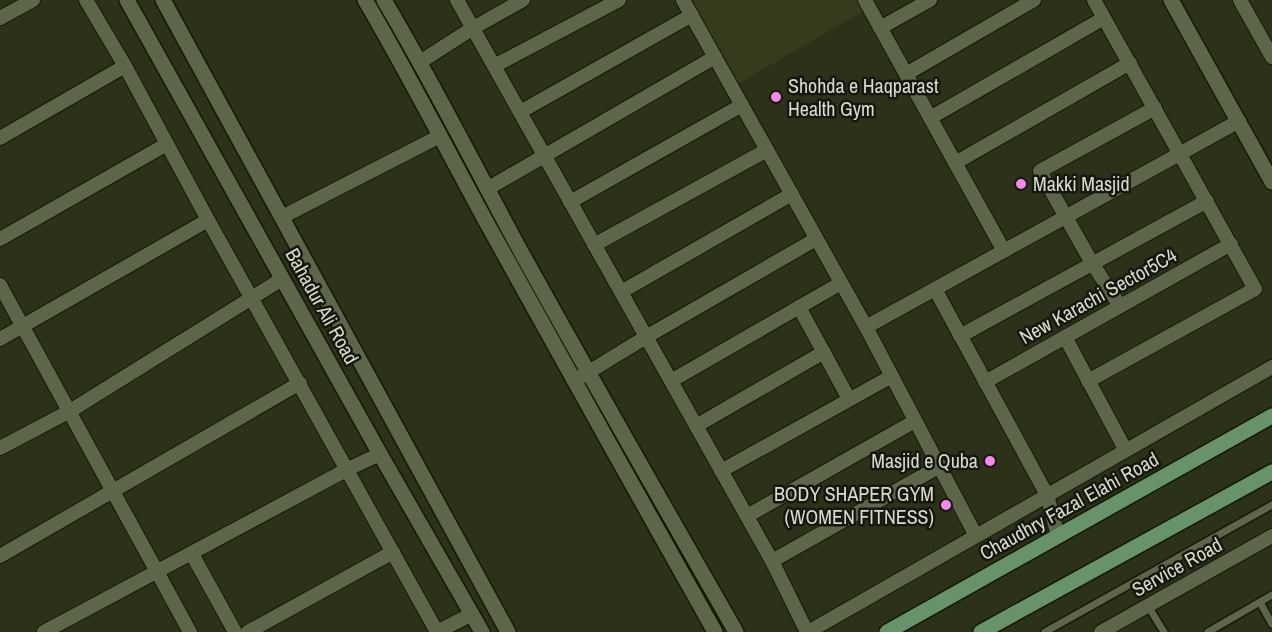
<svg xmlns="http://www.w3.org/2000/svg" width="1272" height="632" font-family="'Archivo Narrow',sans-serif">
<style>
.built{fill:#353c1e}
.lines{fill:none;stroke-linecap:round;stroke-linejoin:round}
.service-casing{stroke:#141904;stroke-width:10}
.minor-casing{stroke:#141904;stroke-width:16}
.tertiary-casing{stroke:#141904;stroke-width:18}
.secondary-casing{stroke:#141904;stroke-width:18}
.primary-casing{stroke:#141904;stroke-width:18}
.service{stroke:#5d654b;stroke-width:7}
.minor{stroke:#5d654b;stroke-width:14}
.tertiary{stroke:#5d654b;stroke-width:15}
.secondary{stroke:#5d654b;stroke-width:15}
.primary{stroke:#68936a;stroke-width:15}
.poi-dot{fill:#f688ed;stroke:#15180e;stroke-width:2}
.labels{text-anchor:middle;stroke-width:5;stroke-linejoin:round;paint-order:stroke}
.poi-label{font-size:20px;fill:#d7dbcd;stroke:#15180e;text-anchor:start}
.street-label{font-size:20px;fill:#d7dbcd;stroke:#15180e}
</style>
<rect width="100%" height="100%" fill="#2c321a"/>
<path class="built" d="M684 0H865L869 8 732 87Z"/>
<g class="lines">
<g class="service-casing">
<g id="service">
<path d="M1260 602 1272 624"/>
<path d="M1148 606 1164 632"/>
<path d="M1045 632 1272 505"/>
<path d="M1208 632 1272 595"/>
</g>
</g>
<g class="minor-casing">
<g id="minor">
<path d="M86 0 125 66 208 220 437 632 472 614"/>
<path d="M457 0 772 561 807 632"/>
<path d="M683 0 866 327 976 536"/>
<path d="M865 0 1004 251"/>
<path d="M1240 0 1272 57"/>
<path d="M0 18 33 0"/>
<path d="M880 28 930 0"/>
<path d="M420 62 473 28 523 0"/>
<path d="M494 66 619 0"/>
<path d="M906 74 1034 0"/>
<path d="M520 112 692 15"/>
<path d="M930 118 1104 18"/>
<path d="M0 138 125 66"/>
<path d="M955 163 1130 63"/>
<path d="M487 189 715 57"/>
<path d="M570 202 742 105"/>
<path d="M282 217 440 136"/>
<path d="M0 239 167 144"/>
<path d="M594 245 767 150"/>
<path d="M0 285 190 632"/>
<path d="M935 289 1047 495 1058 536"/>
<path d="M621 292 792 194"/>
<path d="M1120 306 1092 263 1040 171 1155 108"/>
<path d="M799 307 849 399"/>
<path d="M866 327 1239 121"/>
<path d="M960 336 1207 201"/>
<path d="M1065 337 1125 449"/>
<path d="M0 339 208 220"/>
<path d="M574 381 646 337 816 239"/>
<path d="M671 381 841 283"/>
<path d="M1088 381 1255 289 1094 0"/>
<path d="M985 382 1231 244"/>
<path d="M696 426 824 352"/>
<path d="M0 448 70 411 282 279"/>
<path d="M721 471 892 376"/>
<path d="M747 516 915 421"/>
<path d="M192 554 235 632"/>
<path d="M0 556 300 383"/>
<path d="M772 561 940 466"/>
<path d="M44 632 348 469 380 454"/>
<path d="M248 632 393 552"/>
<path d="M808 632 1272 367"/>
<path d="M1101 632 1272 536"/>
</g>
</g>
<g class="tertiary-casing">
<g id="tertiary">
<path d="M365 0C409 75 448 152 489 227 564 363 639 497 715 632"/>
<path d="M384 0C432 81 474 165 519 248 590 377 663 504 736 632"/>
<path d="M1171 0 1272 182"/>
</g>
</g>
<g class="secondary-casing">
<g id="secondary">
<path d="M127 0 380 454 482 632"/>
<path d="M163 0 508 632"/>
</g>
</g>
<g class="primary-casing">
<g id="primary">
<path d="M887 632 1272 416"/>
<path d="M981 632 1272 472"/>
</g>
</g>
<use href="#service" class="service"/>
<use href="#minor" class="minor"/>
<use href="#tertiary" class="tertiary"/>
<use href="#secondary" class="secondary"/>
<use href="#primary" class="primary"/>
</g>
<g class="poi-dot">
<circle cx="776" cy="97" r="6"/>
<circle cx="1021" cy="184" r="6"/>
<circle cx="990" cy="461" r="6"/>
<circle cx="946" cy="505" r="6"/>
</g>
<g class="labels">
<g class="poi-label">
<text x="788" y="93">Shohda e Haqparast<tspan x="788" dy="23">Health Gym</tspan></text>
<text x="1033" y="191">Makki Masjid</text>
<text x="978" y="468" text-anchor="end">Masjid e Quba</text>
<text x="934" y="501" text-anchor="end">BODY SHAPER GYM<tspan x="934" dy="23">(WOMEN FITNESS)</tspan></text>
</g>
<g class="street-label">
<text transform="translate(1098 296) rotate(-29)" y="7">New Karachi Sector5C4</text>
<text transform="translate(322 306) rotate(61)" y="7">Bahadur Ali Road</text>
<text transform="translate(1069 506) rotate(-29)" y="7">Chaudhry Fazal Elahi Road</text>
<text transform="translate(1177 567) rotate(-29)" y="7">Service Road</text>
</g>
</g>
</svg>
